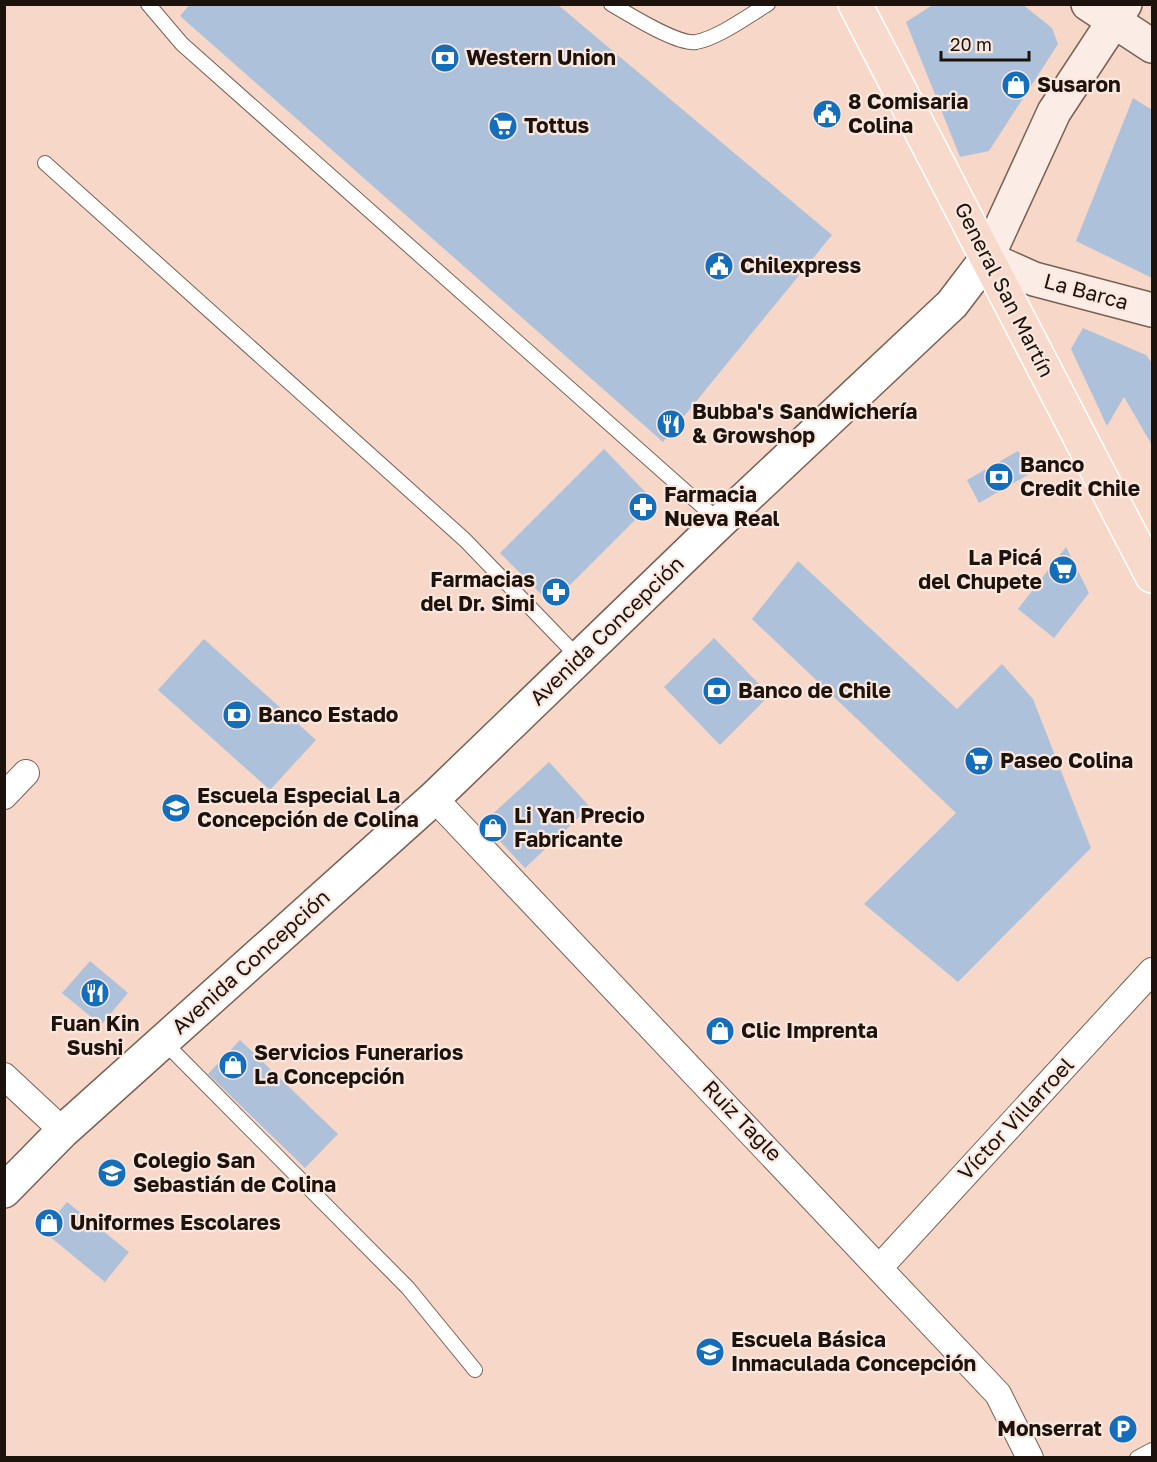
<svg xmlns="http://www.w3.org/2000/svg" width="1157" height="1462" font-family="'Golos Text',sans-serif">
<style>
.building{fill:#adc2da}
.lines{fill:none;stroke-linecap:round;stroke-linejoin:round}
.service-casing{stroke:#7a6053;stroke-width:16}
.minor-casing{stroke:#7a6053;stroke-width:28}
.tertiary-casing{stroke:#7a6053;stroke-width:36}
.secondary-casing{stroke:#7a6053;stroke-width:36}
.primary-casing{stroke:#fff;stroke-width:36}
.service{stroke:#fff;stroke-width:14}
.minor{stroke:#fff;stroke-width:26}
.tertiary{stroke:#fff;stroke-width:33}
.secondary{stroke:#fbece6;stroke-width:33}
.primary{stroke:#f7dacc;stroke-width:33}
.labels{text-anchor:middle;stroke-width:4.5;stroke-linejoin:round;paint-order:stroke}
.poi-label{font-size:21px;font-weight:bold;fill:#1d130d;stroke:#fbe7de;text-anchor:start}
.street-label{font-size:21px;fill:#1d130d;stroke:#fbe7de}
</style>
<rect width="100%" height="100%" fill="#f7d7c8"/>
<g class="building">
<path d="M190 4H557L832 235 663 442 180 16Z"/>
<path d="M934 4H1022L1052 28 1058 44 989 151 960 157 906 22Z"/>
<path d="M1133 98 1152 110V278L1076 241Z"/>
<path d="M1083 328 1146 355 1152 363V445L1124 397 1107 426 1071 349Z"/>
<path d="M604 449 654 501 551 604 500 553Z"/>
<path d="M1018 451 1031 473 979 503 967 480Z"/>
<path d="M1066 547 1089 593 1054 638 1018 609Z"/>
<path d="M798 561 957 709 1002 664 1033 699 1091 848 958 982 864 904 956 813 752 619Z"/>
<path d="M714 638 770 695 720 745 664 687Z"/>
<path d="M204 639 316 740 270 790 158 690Z"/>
<path d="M549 762 590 807 525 868 483 823Z"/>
<path d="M90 961 128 993 101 1025 62 993Z"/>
<path d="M240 1040 338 1134 305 1168 208 1074Z"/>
<path d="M67 1202 129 1252 105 1282 43 1231Z"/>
</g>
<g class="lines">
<g class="service-casing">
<g id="service">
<path d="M148 4 182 44 720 522"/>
<path d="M611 4C629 14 677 45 696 42 718 38 748 16 768 4"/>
<path d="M45 163 465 540 579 658"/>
<path d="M163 1041 408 1288 475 1370"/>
<path d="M1137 1458 1152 1450"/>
</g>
</g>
<g class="minor-casing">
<g id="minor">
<path d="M4 796 26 773"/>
<path d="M434 798 998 1394 1030 1458"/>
<path d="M4 1076 63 1131"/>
<path d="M880 1267 1152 971"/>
</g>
</g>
<g class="tertiary-casing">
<path id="tertiary" d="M4 1191 63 1131 434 798 720 522 952 304 987 258"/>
</g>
<g class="secondary-casing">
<g id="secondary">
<path d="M1088 4 1152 46"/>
<path d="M1125 4 1054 112 987 258 1034 279 1152 310"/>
</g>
</g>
<g class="primary-casing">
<path id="primary" d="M855 4 1152 576"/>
</g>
<use href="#service" class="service"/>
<use href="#minor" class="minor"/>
<use href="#tertiary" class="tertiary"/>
<use href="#secondary" class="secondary"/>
<use href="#primary" class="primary"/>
</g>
<defs>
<g id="bank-disc" transform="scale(1.5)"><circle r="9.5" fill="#146ebb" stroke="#fbe7de"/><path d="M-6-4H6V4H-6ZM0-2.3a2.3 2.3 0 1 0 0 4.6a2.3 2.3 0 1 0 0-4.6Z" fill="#fff"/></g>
<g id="shop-disc" transform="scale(1.5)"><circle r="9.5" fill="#146ebb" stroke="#fbe7de"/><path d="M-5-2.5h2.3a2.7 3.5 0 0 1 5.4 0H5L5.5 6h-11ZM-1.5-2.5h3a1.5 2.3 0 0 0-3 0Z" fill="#fff"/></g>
<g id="civic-disc" transform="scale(1.5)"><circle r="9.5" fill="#146ebb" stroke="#fbe7de"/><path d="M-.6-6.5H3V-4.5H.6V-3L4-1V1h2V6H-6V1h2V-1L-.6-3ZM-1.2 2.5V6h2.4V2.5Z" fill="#fff"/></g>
<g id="supermarket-disc" transform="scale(1.5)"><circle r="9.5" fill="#146ebb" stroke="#fbe7de"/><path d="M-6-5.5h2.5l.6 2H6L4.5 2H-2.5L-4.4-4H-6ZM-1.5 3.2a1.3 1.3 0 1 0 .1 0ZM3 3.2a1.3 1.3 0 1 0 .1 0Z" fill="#fff"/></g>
<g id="restaurant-disc" transform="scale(1.5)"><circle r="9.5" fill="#146ebb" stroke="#fbe7de"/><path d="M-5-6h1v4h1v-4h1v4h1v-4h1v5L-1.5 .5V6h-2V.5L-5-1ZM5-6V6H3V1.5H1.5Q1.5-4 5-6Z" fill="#fff"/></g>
<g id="pharmacy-disc" transform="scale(1.5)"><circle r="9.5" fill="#146ebb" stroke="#fbe7de"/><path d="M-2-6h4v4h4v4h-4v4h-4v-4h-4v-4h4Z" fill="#fff"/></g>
<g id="school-disc" transform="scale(1.5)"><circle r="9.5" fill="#146ebb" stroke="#fbe7de"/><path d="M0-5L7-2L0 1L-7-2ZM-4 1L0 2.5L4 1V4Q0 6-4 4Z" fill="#fff"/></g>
<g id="parking-disc" transform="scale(1.5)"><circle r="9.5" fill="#146ebb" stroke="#fbe7de"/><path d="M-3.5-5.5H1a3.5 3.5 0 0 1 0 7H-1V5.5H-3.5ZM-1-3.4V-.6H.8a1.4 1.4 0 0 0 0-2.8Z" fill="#fff"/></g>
</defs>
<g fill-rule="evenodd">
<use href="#bank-disc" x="445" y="58"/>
<use href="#shop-disc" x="1016" y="85"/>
<use href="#civic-disc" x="827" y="114"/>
<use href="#supermarket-disc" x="503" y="126"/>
<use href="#civic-disc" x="719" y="266"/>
<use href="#restaurant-disc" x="671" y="424"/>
<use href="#bank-disc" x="999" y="477"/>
<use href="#pharmacy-disc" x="643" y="507"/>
<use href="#supermarket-disc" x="1063" y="570"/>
<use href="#pharmacy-disc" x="556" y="592"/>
<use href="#bank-disc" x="717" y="691"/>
<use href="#bank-disc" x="237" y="715"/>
<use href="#supermarket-disc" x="979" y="761"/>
<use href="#school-disc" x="176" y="808"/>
<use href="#shop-disc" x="493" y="828"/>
<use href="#restaurant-disc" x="95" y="993"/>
<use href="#shop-disc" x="720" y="1031"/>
<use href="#shop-disc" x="233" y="1065"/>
<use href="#school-disc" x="112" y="1173"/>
<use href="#shop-disc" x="49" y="1223"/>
<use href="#school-disc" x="710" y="1352"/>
<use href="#parking-disc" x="1123" y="1429"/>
</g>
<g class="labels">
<g class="poi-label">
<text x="466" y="65">Western Union</text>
<text x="1037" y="92">Susaron</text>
<text x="848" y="109">8 Comisaria<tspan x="848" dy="24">Colina</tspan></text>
<text x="524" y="133">Tottus</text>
<text x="740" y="273">Chilexpress</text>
<text x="692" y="419">Bubba's Sandwichería<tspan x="692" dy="24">&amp; Growshop</tspan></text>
<text x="1020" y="472">Banco<tspan x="1020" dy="24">Credit Chile</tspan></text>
<text x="664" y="502">Farmacia<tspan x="664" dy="24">Nueva Real</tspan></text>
<text x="1042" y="565" text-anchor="end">La Picá<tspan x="1042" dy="24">del Chupete</tspan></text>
<text x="535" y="587" text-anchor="end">Farmacias<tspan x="535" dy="24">del Dr. Simi</tspan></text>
<text x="738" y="698">Banco de Chile</text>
<text x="258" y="722">Banco Estado</text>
<text x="1000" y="768">Paseo Colina</text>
<text x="197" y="803">Escuela Especial La<tspan x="197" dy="24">Concepción de Colina</tspan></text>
<text x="514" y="823">Li Yan Precio<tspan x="514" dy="24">Fabricante</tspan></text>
<text x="95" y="1031" text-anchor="middle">Fuan Kin<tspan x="95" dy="24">Sushi</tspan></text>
<text x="741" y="1038">Clic Imprenta</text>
<text x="254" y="1060">Servicios Funerarios<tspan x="254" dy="24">La Concepción</tspan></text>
<text x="133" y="1168">Colegio San<tspan x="133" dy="24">Sebastián de Colina</tspan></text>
<text x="70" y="1230">Uniformes Escolares</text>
<text x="731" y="1347">Escuela Básica<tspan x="731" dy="24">Inmaculada Concepción</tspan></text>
<text x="1102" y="1436" text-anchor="end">Monserrat</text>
</g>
<g class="street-label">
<text transform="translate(1004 290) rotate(63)" y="7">General San Martín</text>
<text transform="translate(1086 292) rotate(15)" y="7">La Barca</text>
<text transform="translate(607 631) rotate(-44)" y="7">Avenida Concepción</text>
<text transform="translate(251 962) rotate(-42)" y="7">Avenida Concepción</text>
<text transform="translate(1016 1119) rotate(-47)" y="7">Víctor Villarroel</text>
<text transform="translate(742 1121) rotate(46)" y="7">Ruiz Tagle</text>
</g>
</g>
<rect width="1157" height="1462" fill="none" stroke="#1d130d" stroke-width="12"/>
<path d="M941 51v9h88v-9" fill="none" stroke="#1d130d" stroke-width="3"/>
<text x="950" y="51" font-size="18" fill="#1d130d" stroke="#fbe7de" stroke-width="4.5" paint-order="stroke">20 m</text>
</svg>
